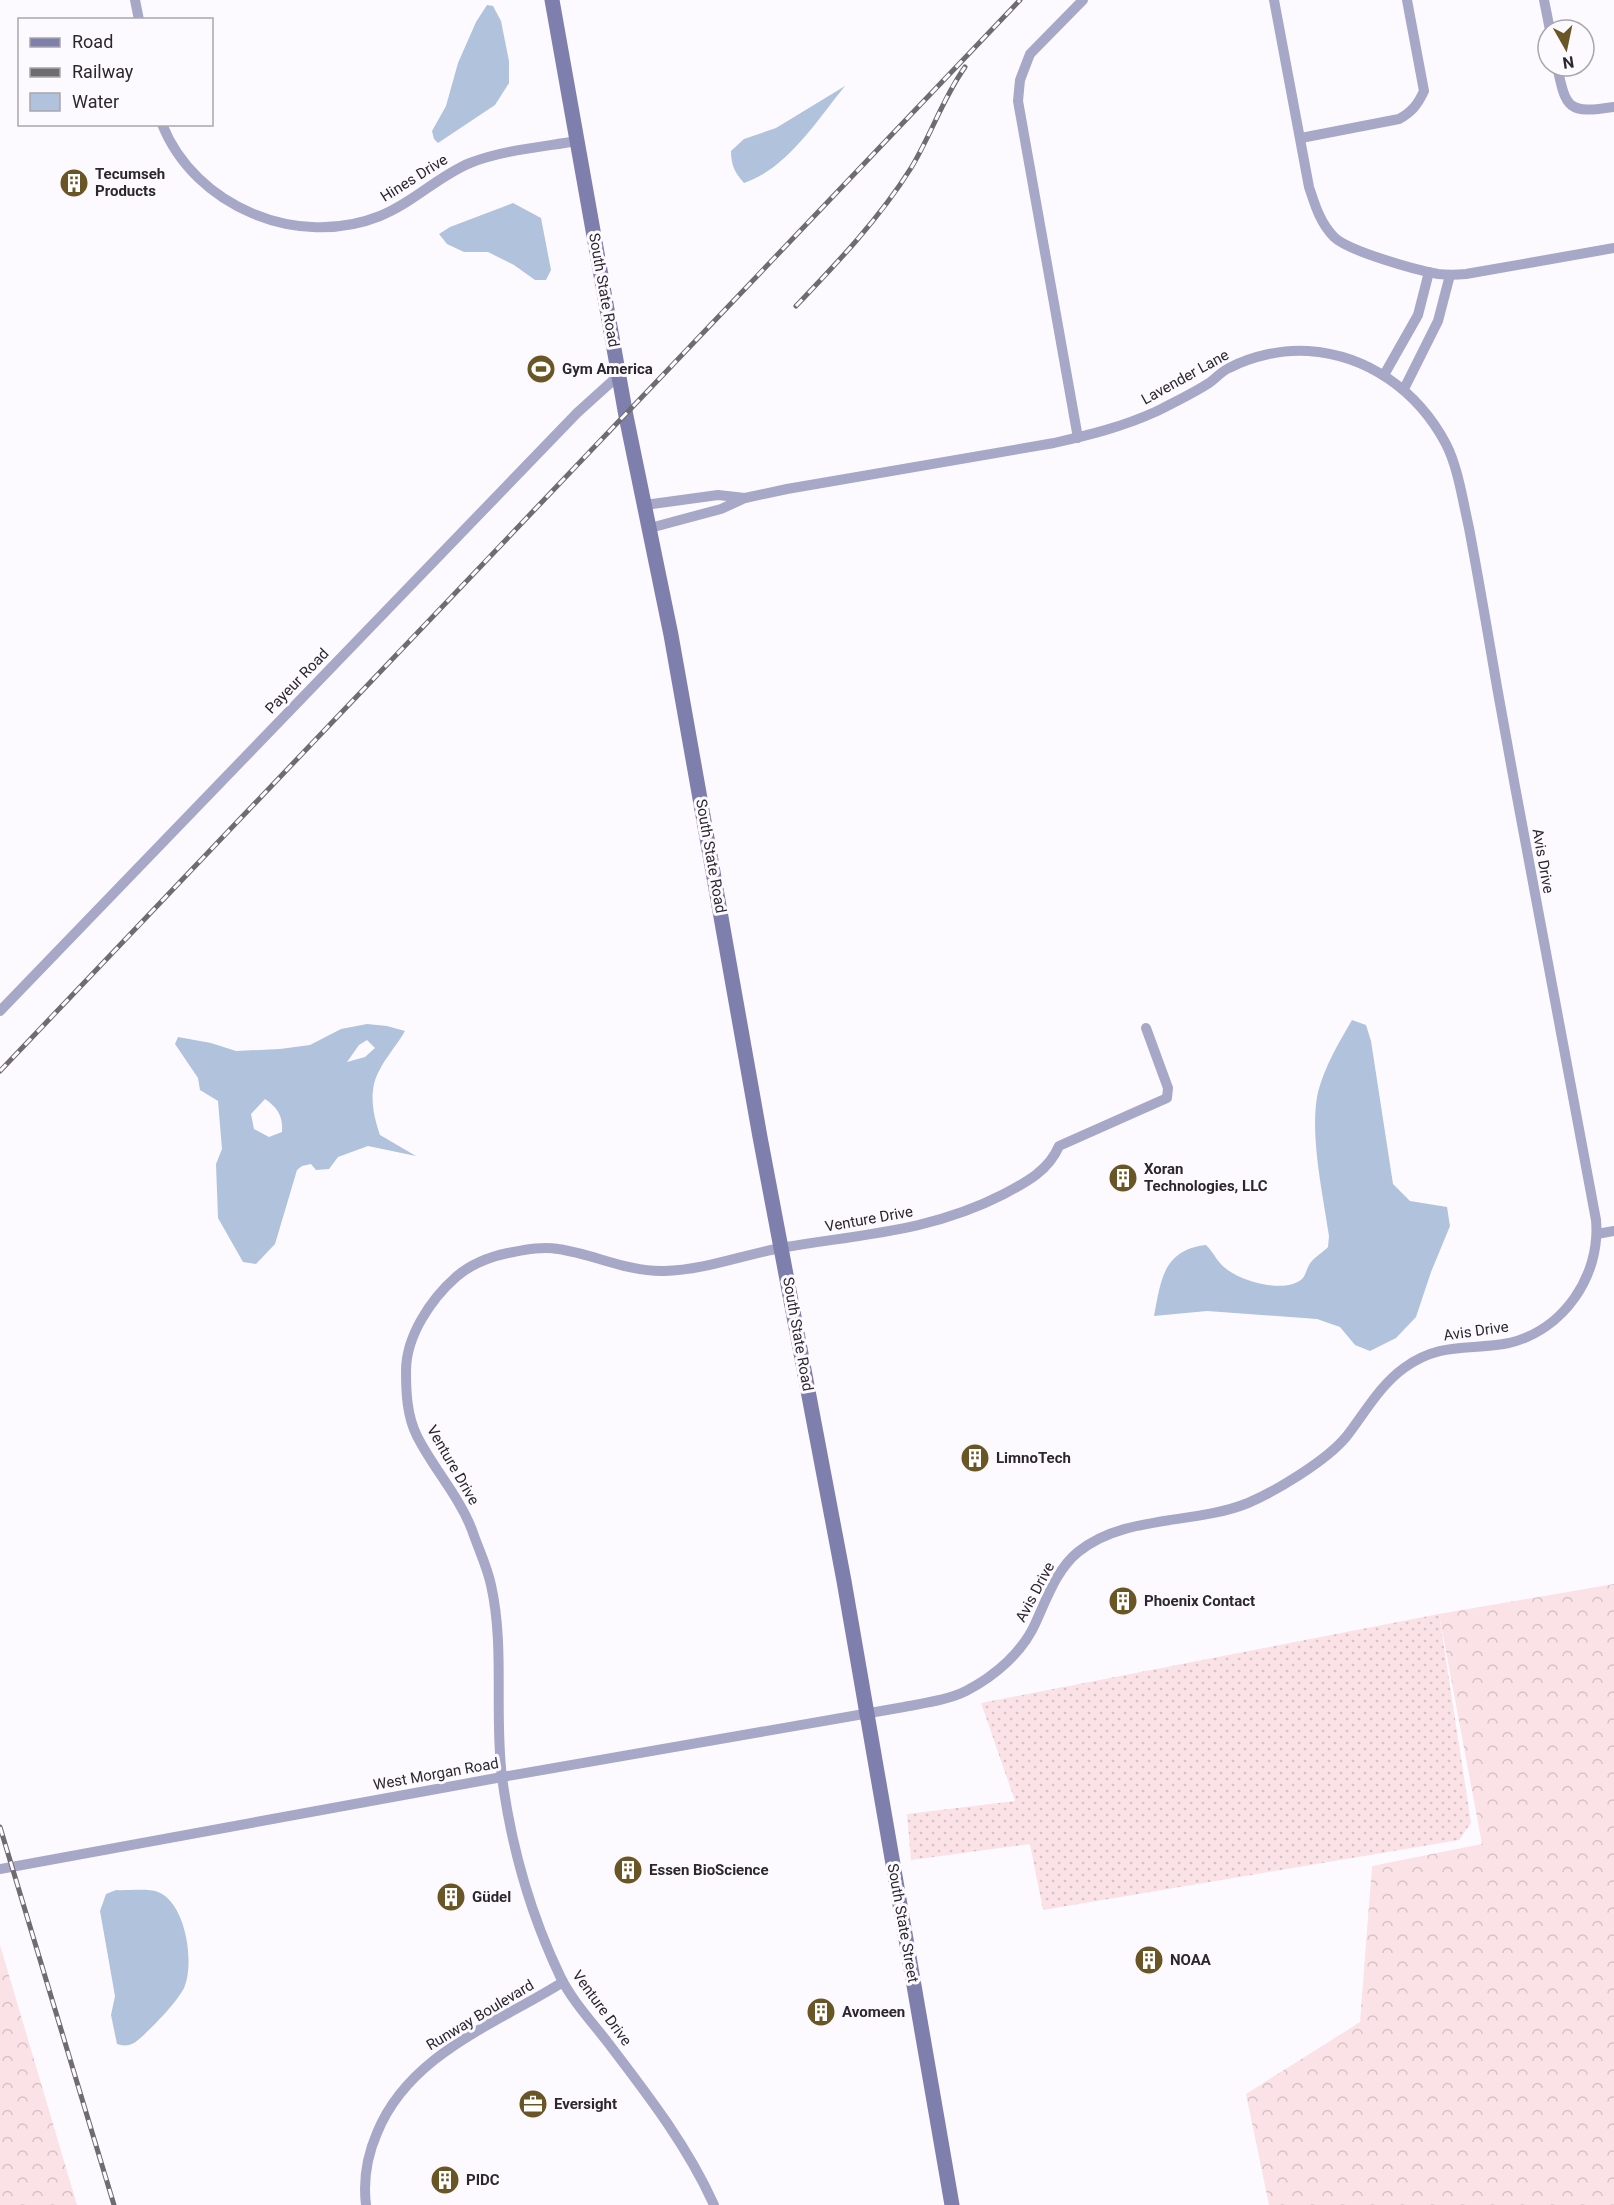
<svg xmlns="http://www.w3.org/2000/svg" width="1614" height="2205" font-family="Roboto,sans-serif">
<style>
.grass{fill:url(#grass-dots)}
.forest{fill:url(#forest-crowns)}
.water{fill:#b0c2dc;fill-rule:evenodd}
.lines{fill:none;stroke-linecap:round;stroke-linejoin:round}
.minor{stroke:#a7a8c8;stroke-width:10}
.secondary{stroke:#7f7fad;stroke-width:15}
.rail-casing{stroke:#6f6b72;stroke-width:5}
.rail{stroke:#fdfaff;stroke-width:3;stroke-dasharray:9;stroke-linecap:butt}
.labels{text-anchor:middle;stroke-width:6;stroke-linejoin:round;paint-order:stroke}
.poi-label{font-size:15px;font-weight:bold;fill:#2c272f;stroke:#fdfaff;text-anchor:start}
.street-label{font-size:15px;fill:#2c272f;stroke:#fdfaff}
</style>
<defs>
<pattern id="grass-dots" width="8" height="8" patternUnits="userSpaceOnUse" patternTransform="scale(1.5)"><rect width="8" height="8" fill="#fae2e6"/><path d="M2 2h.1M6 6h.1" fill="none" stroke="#d6c2c6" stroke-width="1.8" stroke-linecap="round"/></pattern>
<pattern id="forest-crowns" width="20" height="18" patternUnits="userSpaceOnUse" patternTransform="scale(1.5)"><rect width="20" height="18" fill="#fae2e6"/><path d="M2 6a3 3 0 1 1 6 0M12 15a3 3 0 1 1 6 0" fill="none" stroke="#d6c2c6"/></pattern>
</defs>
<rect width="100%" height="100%" fill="#fdfaff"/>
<path class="grass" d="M1439 1614 1471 1823 1459 1840 1043 1910 1030 1844 911 1860 907 1814 1015 1801 981 1703Z"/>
<g class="forest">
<path d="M1614 1584V2205H1269L1246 2094 1360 2022 1372 1866 1482 1844 1439 1614Z"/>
<path d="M0 1945 77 2205H0Z"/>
</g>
<g class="water">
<path d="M487 5 493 6 501 21 509 61V83L495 105 438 143 434 139 432 131 446 106 458 63 476 22Z"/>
<path d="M845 86C818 119 787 169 744 183 735 173 731 165 731 151L744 139 776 128Z"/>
<path d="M513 203 541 218 551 270 546 280H535L514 265 488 252H464L447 244 439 234 450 227Z"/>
<path d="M1352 1020 1366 1025 1371 1041 1393 1184 1410 1201 1447 1207 1450 1226 1431 1272 1416 1317 1396 1338 1370 1351 1355 1345 1340 1327 1317 1319 1207 1311 1154 1316C1161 1280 1163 1250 1206 1245 1213 1252 1214 1256 1220 1263 1233 1280 1284 1295 1302 1279 1306 1275 1307 1267 1311 1262 1315 1257 1323 1252 1328 1247L1329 1236C1323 1194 1309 1133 1318 1092 1325 1066 1338 1044 1352 1020Z"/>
<path d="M367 1024 387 1026 405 1031C397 1045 386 1057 379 1071 368 1091 373 1115 380 1135L416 1156 368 1146 338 1157 329 1169 316 1170 311 1164 302 1166 297 1170 275 1244 256 1264 243 1262 218 1218 216 1164 222 1149 218 1101 200 1090 198 1078 175 1044 178 1037 211 1043 236 1051 280 1049 310 1045 341 1029ZM367 1040 375 1048 365 1057 347 1062 359 1045ZM265 1099C278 1108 283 1116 282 1132L269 1137 254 1129 251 1114Z"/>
<path d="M116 1890C128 1891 147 1888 158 1892 186 1903 195 1963 184 1988 178 2001 147 2034 134 2043 129 2046 122 2046 117 2044L111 2015 115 1996 100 1911 106 1894Z"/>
</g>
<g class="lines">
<g class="minor">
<path d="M135 0 139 20"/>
<path d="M1274 0 1309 187C1315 205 1320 223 1334 237 1348 251 1416 270 1438 274 1447 275 1456 275 1466 274L1614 248"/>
<path d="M1544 0 1550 30"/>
<path d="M1557 66C1566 109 1568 114 1614 107"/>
<path d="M162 124C195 207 298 249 380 216 413 203 438 176 470 163 503 150 542 147 577 141"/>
<path d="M1301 138 1399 119C1412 112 1418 104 1424 91L1407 0"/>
<path d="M1384 375 1418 315 1429 272"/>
<path d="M1404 389 1438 321 1450 275"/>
<path d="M1078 438 1018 101 1020 80 1030 54 1083 0"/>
<path d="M645 505 718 495 745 498"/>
<path d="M0 1011 577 413 619 375"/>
<path d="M1597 1234 1614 1231"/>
<path d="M0 1869 502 1777 904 1707C924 1703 948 1700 966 1691 995 1676 1023 1652 1036 1622 1047 1598 1057 1569 1078 1552 1125 1514 1194 1525 1248 1503 1276 1491 1326 1461 1346 1437 1364 1414 1380 1385 1404 1368 1441 1341 1470 1351 1509 1343 1564 1330 1601 1275 1596 1220 1562 1043 1529 865 1497 687 1488 634 1479 581 1469 528 1463 502 1458 467 1446 444 1418 391 1368 355 1308 351 1283 349 1252 356 1229 368 1222 371 1216 378 1209 383 1192 394 1173 403 1155 412 1122 427 1089 435 1054 443L787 489 745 498 721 509 650 528"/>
<path d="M366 2205C363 2180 367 2156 377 2133 409 2054 496 2024 563 1982"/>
<path d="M714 2205C688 2147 648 2095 609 2044 593 2023 572 2001 560 1976 531 1915 511 1845 502 1777 494 1714 505 1647 491 1585 487 1566 478 1548 472 1530 459 1496 433 1468 417 1436 407 1416 406 1393 406 1371 406 1336 431 1299 456 1277 471 1264 489 1257 508 1253 524 1250 542 1246 558 1249 594 1254 627 1272 664 1271 706 1270 745 1254 786 1247 864 1234 932 1231 1004 1194 1027 1182 1049 1170 1059 1146L1167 1098 1168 1088 1146 1028"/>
</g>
<path class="secondary" d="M552 0 626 416 671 635 760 1137 844 1581 952 2205"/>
<g class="rail-casing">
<g id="rail">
<path d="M796 306C837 263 879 219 911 168 931 135 943 98 965 67"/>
<path d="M0 1071 1020 0"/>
<path d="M0 1827 114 2205"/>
</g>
</g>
<use href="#rail" class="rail"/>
</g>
<defs>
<g id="building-disc" transform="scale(1.5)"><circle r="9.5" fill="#6a5524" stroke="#fdfaff"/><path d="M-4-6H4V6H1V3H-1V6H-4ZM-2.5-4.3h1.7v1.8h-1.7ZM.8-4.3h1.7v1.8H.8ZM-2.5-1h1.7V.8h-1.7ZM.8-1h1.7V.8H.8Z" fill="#fff"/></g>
<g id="stadium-disc" transform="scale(1.5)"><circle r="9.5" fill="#6a5524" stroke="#fdfaff"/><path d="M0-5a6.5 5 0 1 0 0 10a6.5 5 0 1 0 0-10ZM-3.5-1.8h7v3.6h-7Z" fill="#fff"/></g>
<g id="office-disc" transform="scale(1.5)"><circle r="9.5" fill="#6a5524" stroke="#fdfaff"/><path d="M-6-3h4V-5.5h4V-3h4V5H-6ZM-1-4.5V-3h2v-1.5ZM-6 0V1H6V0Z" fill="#fff"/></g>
</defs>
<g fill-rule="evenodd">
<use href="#building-disc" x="74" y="183"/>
<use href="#stadium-disc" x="541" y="369"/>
<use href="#building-disc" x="1123" y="1178"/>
<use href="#building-disc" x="975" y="1458"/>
<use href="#building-disc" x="1123" y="1601"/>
<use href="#building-disc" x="628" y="1870"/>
<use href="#building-disc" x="451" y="1897"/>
<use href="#building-disc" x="1149" y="1960"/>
<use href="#building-disc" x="821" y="2012"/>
<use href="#office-disc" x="533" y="2104"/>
<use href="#building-disc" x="445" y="2180"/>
</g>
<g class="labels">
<g class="poi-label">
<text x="95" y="179">Tecumseh<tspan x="95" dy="17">Products</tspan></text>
<text x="562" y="374">Gym America</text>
<text x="1144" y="1174">Xoran<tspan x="1144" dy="17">Technologies, LLC</tspan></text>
<text x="996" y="1463">LimnoTech</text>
<text x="1144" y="1606">Phoenix Contact</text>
<text x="649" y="1875">Essen BioScience</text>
<text x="472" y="1902">Güdel</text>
<text x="1170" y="1965">NOAA</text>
<text x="842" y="2017">Avomeen</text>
<text x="554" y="2109">Eversight</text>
<text x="466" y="2185">PIDC</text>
</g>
<g class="street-label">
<text transform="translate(414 178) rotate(-32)" y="5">Hines Drive</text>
<text transform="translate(604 290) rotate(80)" y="5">South State Road</text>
<text transform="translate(1185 377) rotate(-29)" y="5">Lavender Lane</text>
<text transform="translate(297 681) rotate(-46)" y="5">Payeur Road</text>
<text transform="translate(711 856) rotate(80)" y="5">South State Road</text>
<text transform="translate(1543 861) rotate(80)" y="5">Avis Drive</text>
<text transform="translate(869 1219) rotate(-10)" y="5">Venture Drive</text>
<text transform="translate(1476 1331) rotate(-8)" y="5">Avis Drive</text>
<text transform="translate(798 1334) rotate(80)" y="5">South State Road</text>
<text transform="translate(453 1465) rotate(60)" y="5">Venture Drive</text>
<text transform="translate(1035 1592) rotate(-62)" y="5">Avis Drive</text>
<text transform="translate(436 1774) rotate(-10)" y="5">West Morgan Road</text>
<text transform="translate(903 1923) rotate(80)" y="5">South State Street</text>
<text transform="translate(602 2008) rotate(54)" y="5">Venture Drive</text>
<text transform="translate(480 2015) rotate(-31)" y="5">Runway Boulevard</text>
</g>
</g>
<rect x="18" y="18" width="195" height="108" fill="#fdfaff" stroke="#a9a6ac" stroke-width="1.5"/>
<rect x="30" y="38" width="30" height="9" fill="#7f7fad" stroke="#a9a6ac" stroke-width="1.5"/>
<text x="72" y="48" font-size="18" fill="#2c272f">Road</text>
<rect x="30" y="68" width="30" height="9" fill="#6f6b72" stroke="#a9a6ac" stroke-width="1.5"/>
<text x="72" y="78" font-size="18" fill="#2c272f">Railway</text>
<rect x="30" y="93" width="30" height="18" fill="#b0c2dc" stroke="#a9a6ac" stroke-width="1.5"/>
<text x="72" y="108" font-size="18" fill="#2c272f">Water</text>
<g transform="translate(1566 48) rotate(171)"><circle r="28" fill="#fdfaff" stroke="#a9a6ac" stroke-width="1.5"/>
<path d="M0-4.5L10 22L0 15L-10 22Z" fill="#6a5524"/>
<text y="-9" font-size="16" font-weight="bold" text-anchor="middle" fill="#2c272f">N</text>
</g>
</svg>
